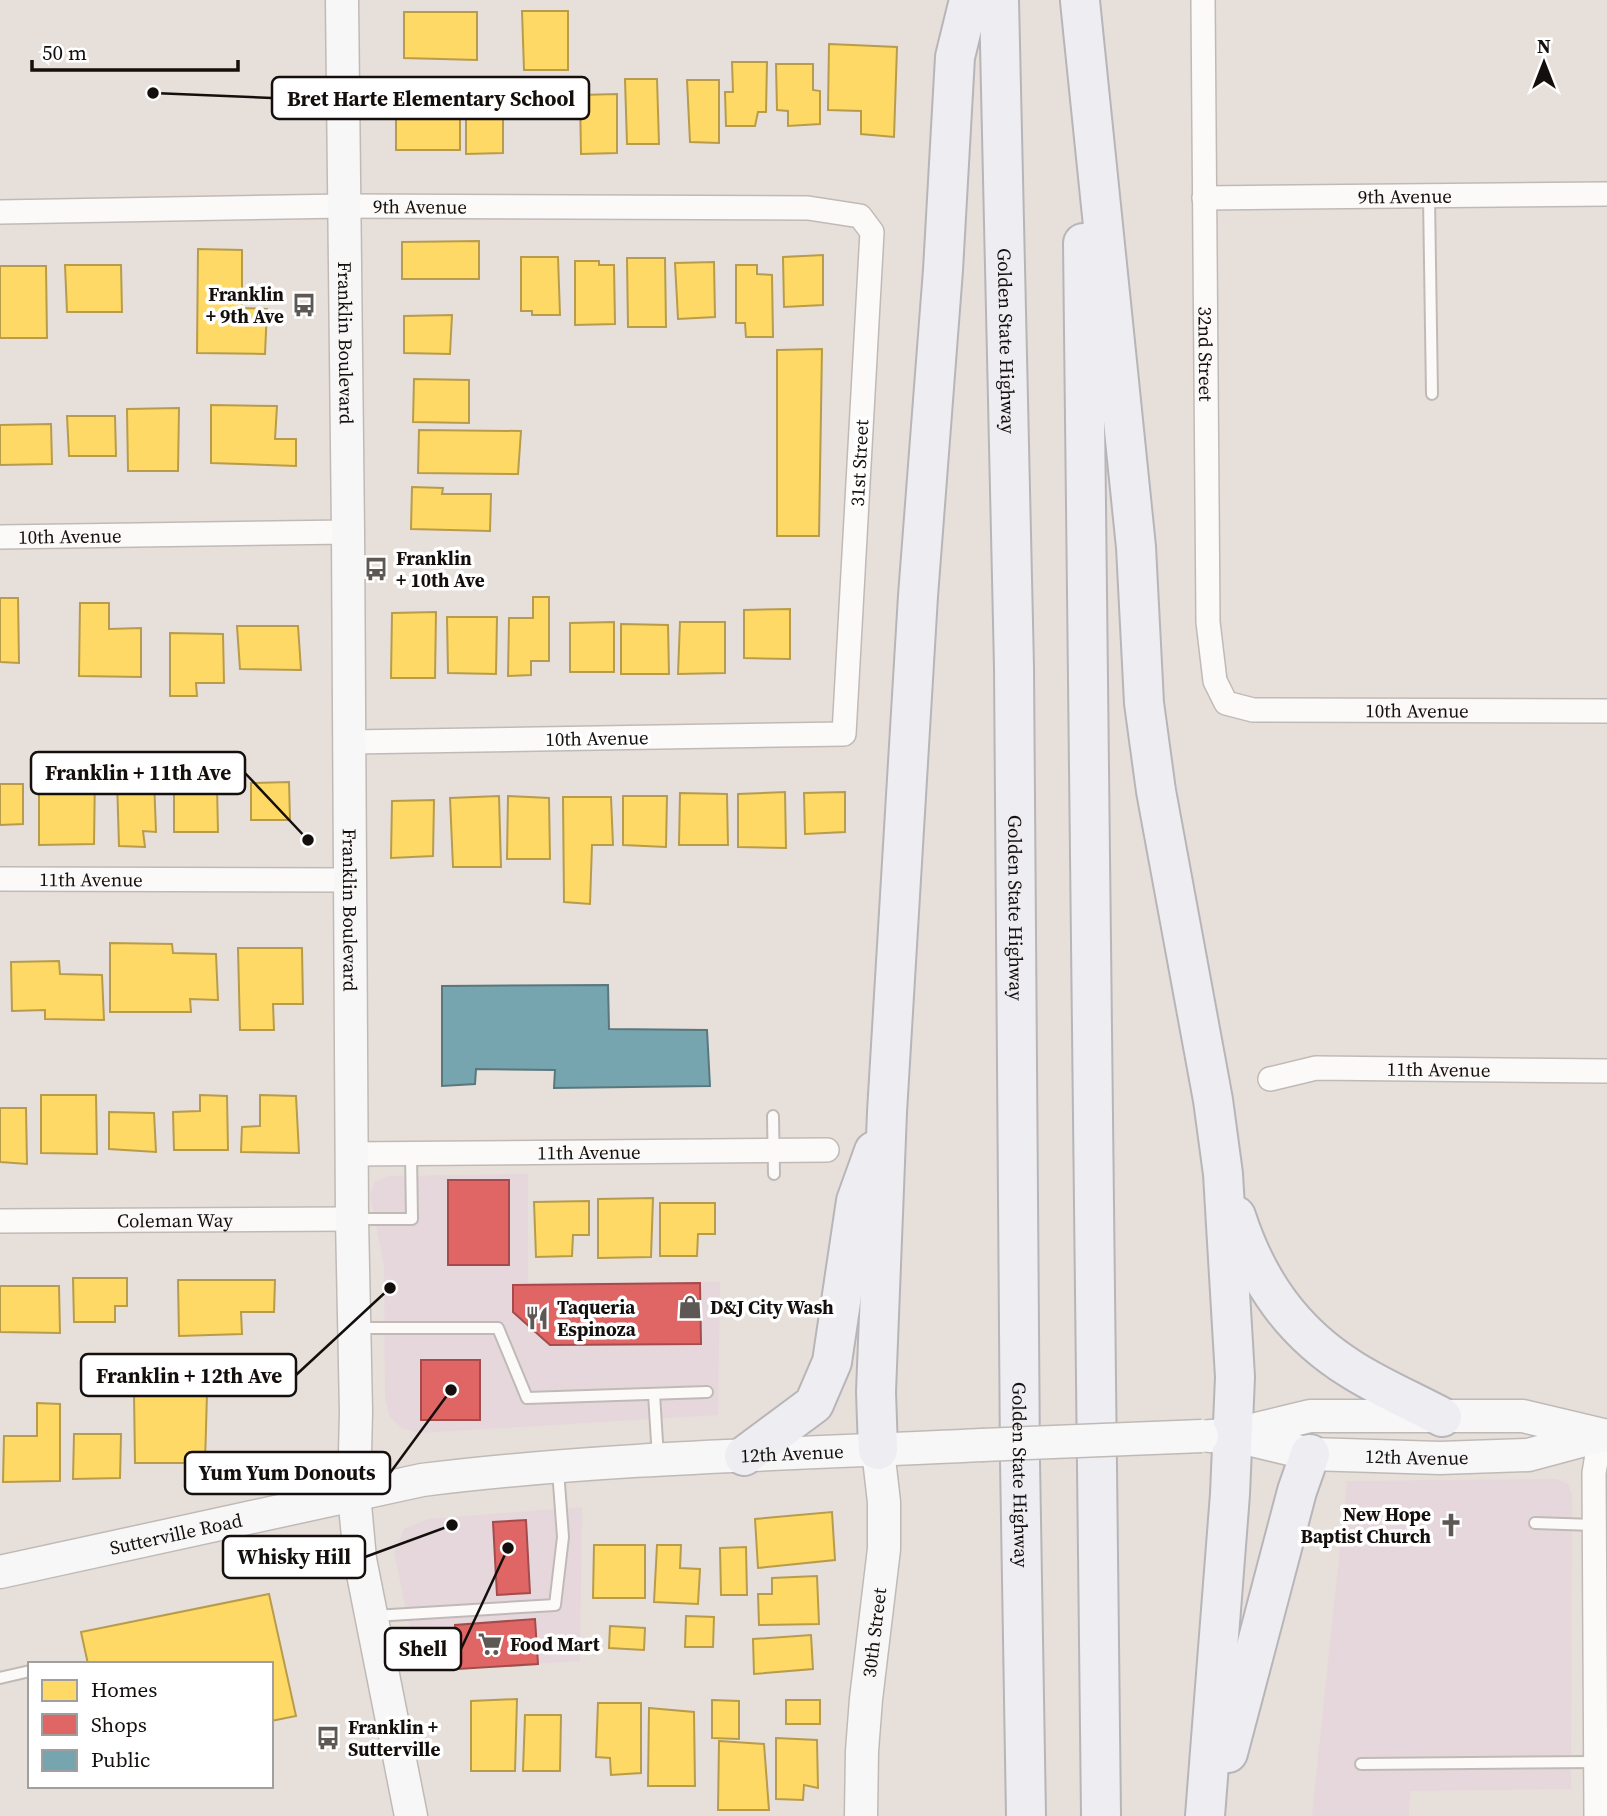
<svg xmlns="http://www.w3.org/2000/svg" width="1607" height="1816" font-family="'Source Serif 4',serif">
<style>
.commercial{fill:#e6d7dd}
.homes{fill:#ffd966;stroke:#b89c4b;stroke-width:2}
.shops{fill:#e06666;stroke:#a34c4b;stroke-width:2}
.public{fill:#76a5af;stroke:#59787e;stroke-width:2}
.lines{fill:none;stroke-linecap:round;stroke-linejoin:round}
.lane-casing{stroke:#c0bab7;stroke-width:14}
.street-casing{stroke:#c0bab7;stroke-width:26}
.secondary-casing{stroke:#c0bab7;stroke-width:35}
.highway-casing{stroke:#b8b5b8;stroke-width:42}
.lane{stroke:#fbfaf9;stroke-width:10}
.street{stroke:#fbfaf9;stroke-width:23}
.secondary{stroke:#f7f7f8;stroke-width:32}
.highway{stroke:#ededf2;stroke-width:38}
.secondary-bridge-casing{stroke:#c0bab7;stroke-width:35;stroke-linecap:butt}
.secondary-bridge{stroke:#f7f7f8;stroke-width:32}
.labels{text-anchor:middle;stroke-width:7;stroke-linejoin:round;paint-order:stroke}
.street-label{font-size:19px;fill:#140f0c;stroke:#fff}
.poi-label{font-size:19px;font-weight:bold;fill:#140f0c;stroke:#fff;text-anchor:start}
.leader{fill:none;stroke:#140f0c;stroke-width:2.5}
.callout-dot{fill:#140f0c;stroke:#fff;stroke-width:2.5}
.callout{fill:#fff;stroke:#140f0c;stroke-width:2.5}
.callout-label{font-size:21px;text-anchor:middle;font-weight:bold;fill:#140f0c}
</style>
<rect width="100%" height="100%" fill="#e7dfda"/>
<g class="commercial">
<path d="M528 1174V1283L720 1282 718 1415 419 1433 402 1428 390 1417 385 1398 384 1265 370 1195 375 1182 388 1176Z"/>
<path d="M1556 1479 1568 1484 1572 1495 1571 1789 1410 1791 1409 1816H1312L1347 1481Z"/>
<path d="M582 1507 580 1661 419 1671 394 1553 404 1529 428 1519Z"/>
</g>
<g class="homes">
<path d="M522 11H568V70H524Z"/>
<path d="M404 12H477V60L404 58Z"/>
<path d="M829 44 897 47 894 137 861 134V111L828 110Z"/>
<path d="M732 62H767L766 112H758L755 126H726L725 92H733Z"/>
<path d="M776 64H813V90L820 91V124L788 126V111L777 110Z"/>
<path d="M625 79H657L659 144H627Z"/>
<path d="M687 80H719V143L690 142Z"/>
<path d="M396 89 460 90V150H396Z"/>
<path d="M617 94V153L581 154 580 95Z"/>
<path d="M466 102H503V153L466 154Z"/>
<path d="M479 241V279H402V242Z"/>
<path d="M198 249 242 250V308L267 309 265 354 197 353Z"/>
<path d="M823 255V305L784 307 783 257Z"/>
<path d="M521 257H558L560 315H532V311H521Z"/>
<path d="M627 258H665L666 327H628Z"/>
<path d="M575 261H599V265H614L615 324 575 325Z"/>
<path d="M714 262 715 317 678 319 675 263Z"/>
<path d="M65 265H121L122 312H67Z"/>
<path d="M736 265H757V274L772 275 773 337H746L745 323H736Z"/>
<path d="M0 266H46L47 338H0Z"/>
<path d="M452 315 450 354 404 353V316Z"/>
<path d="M822 349 819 536H777V350Z"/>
<path d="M414 379 469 380V423L413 422Z"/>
<path d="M211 405 277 406 275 439H296V466L211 463Z"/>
<path d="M179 408 178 471H128L127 409Z"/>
<path d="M67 416H115L116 456H69Z"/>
<path d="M51 424 52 464 0 465V425Z"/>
<path d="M419 430 521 431 518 474 418 473Z"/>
<path d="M412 487 443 488 442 494H491L490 531 411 529Z"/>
<path d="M533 597H549V661H531V675L508 676 509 618H533Z"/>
<path d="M0 598H18L19 663 0 662Z"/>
<path d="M80 603H109V629L141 628V677L79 676Z"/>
<path d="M790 609V659L744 658V610Z"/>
<path d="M436 612 435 678H391L392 613Z"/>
<path d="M447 617H497L496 674 448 673Z"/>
<path d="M614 622V672H570V623Z"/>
<path d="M680 622H725V673L678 674Z"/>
<path d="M621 624 668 625 669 674H621Z"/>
<path d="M237 626H298L301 670 240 669Z"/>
<path d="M170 633 223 634 224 683H196L197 696H170Z"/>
<path d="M95 771 94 844 39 845V792H62L61 772Z"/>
<path d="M117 779H154L156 832 143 831 145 847 119 846Z"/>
<path d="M289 782 290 820H251V783Z"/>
<path d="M0 784H23V824L0 825Z"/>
<path d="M174 786H217L218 832H174Z"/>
<path d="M785 792 786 848 738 847V794Z"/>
<path d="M845 792V832L805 834 804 793Z"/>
<path d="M680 793 727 794 728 845H679Z"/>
<path d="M499 796 501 867H453L450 798Z"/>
<path d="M508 796 549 798 550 859H507Z"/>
<path d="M623 796H667L666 847 623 845Z"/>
<path d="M563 797H611L613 845H592L590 904 564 902Z"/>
<path d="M434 800 433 856 391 858 392 801Z"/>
<path d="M110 943 172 944 173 953 216 954 218 1000 190 999 191 1012H110Z"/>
<path d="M238 948H302L303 1004H273L274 1030H240Z"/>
<path d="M59 961 60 974 102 975 104 1020 45 1019V1010L12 1011 11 962Z"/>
<path d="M41 1095H96L97 1154 41 1153Z"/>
<path d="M200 1095 227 1096 228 1150H174L173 1112 200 1111Z"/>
<path d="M260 1095 296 1096 299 1153 241 1152 242 1127 260 1126Z"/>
<path d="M0 1108H26L27 1164 0 1162Z"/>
<path d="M109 1112 154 1113 156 1152 109 1149Z"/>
<path d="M653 1198 651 1257 598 1258V1199Z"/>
<path d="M589 1201V1235H573L572 1256 536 1257 534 1202Z"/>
<path d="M660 1203H715V1234H698L697 1256H660Z"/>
<path d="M73 1278H127V1306H115V1322H74Z"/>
<path d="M178 1280H275L274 1312H241L242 1334 179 1336Z"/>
<path d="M0 1286H59L60 1333 0 1332Z"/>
<path d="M134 1393H207L205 1463H135Z"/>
<path d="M37 1403 60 1404V1481L3 1482 4 1436H37Z"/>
<path d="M74 1434H121L120 1478 73 1479Z"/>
<path d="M832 1512 835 1560 758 1568 755 1519Z"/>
<path d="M594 1545H645V1598H593Z"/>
<path d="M657 1545H681L680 1568 700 1569 698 1604 654 1602Z"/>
<path d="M746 1547 747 1595H721L720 1548Z"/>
<path d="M817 1576 819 1624 759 1625 758 1594H772V1578Z"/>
<path d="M269 1594 296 1716 271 1721V1664H88L81 1632Z"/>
<path d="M686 1616 714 1617 713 1647H685Z"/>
<path d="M610 1626 645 1628 644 1650 609 1648Z"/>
<path d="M811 1635 813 1669 754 1674 753 1639Z"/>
<path d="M517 1699 515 1771H471V1701Z"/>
<path d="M712 1700 739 1701V1739L712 1738Z"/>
<rect x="786" y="1700" width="34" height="24"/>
<path d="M598 1703H641V1773L611 1775 610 1758 596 1757Z"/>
<path d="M649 1708 694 1712 695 1786H648Z"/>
<path d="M525 1715H561L560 1771H523Z"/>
<path d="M776 1738 817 1740 818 1788 804 1785 803 1800 776 1799Z"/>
<path d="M719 1741 764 1744 769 1810H718Z"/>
</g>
<g class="shops">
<rect x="448" y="1180" width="61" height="85"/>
<path d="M700 1283 701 1344 550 1345 513 1312V1285Z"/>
<rect x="421" y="1360" width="59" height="60"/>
<path d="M526 1520 530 1593 497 1595 493 1522Z"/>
<path d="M535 1619 538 1664 458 1669 455 1625Z"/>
</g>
<path class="public" d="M608 985 609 1029 707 1030 710 1086 554 1088 555 1070 476 1069 475 1084 442 1086V986Z"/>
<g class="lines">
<g class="lane-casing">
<g id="lane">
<path d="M1429 197 1432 394"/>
<path d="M773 1116 774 1174"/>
<path d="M354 1219H412L411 1154"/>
<path d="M357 1328H498L527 1398 707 1392"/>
<path d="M654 1394 658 1458"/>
<path d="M1535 1523 1594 1525"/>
<path d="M374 1616 555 1605 563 1537 558 1470"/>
<path d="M0 1678 30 1671"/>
<path d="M1361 1764 1595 1762"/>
</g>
</g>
<g class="street-casing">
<g id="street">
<path id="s1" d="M1203 0 1208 622 1215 681 1226 703 1253 710 1607 711"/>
<path id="s2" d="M1204 198 1607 194"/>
<path id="s3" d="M0 212 344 206 808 208 860 216 872 232 844 734 350 742"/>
<path id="s4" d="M0 537 348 532"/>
<path id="s5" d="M0 879 350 880"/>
<path id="s6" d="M1270 1079 1316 1068 1607 1071"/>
<path id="s7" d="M351 1154 827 1150"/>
<path id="s8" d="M0 1221 352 1219"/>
<path d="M1596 1816 1594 1473 1600 1436"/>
</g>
</g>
<g class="secondary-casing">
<g id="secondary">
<path id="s9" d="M342 0 348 532 352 1219 356 1412 354 1494 360 1559 411 1816"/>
<path d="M1210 1436 1232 1435 1310 1416H1523L1607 1436"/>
<path id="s10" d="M1235 1436 1310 1454 1440 1458 1528 1455 1599 1436"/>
<path id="s11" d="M0 1572 422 1480C608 1457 796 1454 982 1445"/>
<path id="s12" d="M861 1816 862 1751 866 1699 884 1549V1502L878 1450"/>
</g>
</g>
<g class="highway-casing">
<g id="highway">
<path id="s13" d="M999 0 1014 667 1020 1461 1026 1816"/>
<path d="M1080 1 1136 547 1144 703 1156 791 1213 1100 1223 1174 1235 1377 1230 1494 1205 1816"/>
<path d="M1083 243 1101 1816"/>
<path d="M1236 1216C1257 1281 1292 1332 1351 1369 1379 1387 1412 1401 1442 1417"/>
<path d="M878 1450 876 1392 887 1112 918 596 943 270 955 57 969 0"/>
<path d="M744 1456 814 1404 832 1362 856 1201 874 1151"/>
<path d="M1228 1753 1297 1491 1310 1454"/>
</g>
</g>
<use href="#lane" class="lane"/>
<use href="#street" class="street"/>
<use href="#secondary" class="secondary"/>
<use href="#highway" class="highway"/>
<g class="secondary-bridge-casing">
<path id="secondary-bridge" d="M982 1445 1202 1436"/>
</g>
<use href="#secondary-bridge" class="secondary-bridge"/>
</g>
<defs>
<g id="bus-bare" transform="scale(1.89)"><path d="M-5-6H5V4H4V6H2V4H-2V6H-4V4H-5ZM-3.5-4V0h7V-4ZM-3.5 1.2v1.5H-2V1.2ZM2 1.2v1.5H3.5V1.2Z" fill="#5e5854" stroke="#fff" stroke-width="2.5" paint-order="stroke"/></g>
<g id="shop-bare" transform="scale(1.89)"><path d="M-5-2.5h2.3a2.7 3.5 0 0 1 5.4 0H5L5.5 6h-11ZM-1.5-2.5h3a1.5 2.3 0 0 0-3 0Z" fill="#5e5854" stroke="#fff" stroke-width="2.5" paint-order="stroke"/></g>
<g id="restaurant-bare" transform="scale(1.89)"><path d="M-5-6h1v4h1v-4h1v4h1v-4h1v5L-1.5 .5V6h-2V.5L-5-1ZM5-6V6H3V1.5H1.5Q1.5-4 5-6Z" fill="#5e5854" stroke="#fff" stroke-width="2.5" paint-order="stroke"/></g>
<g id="church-bare" transform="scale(1.89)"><path d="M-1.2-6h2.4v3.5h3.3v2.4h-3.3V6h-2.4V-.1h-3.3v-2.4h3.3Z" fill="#5e5854" stroke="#fff" stroke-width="2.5" paint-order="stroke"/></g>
<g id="supermarket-bare" transform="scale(1.89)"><path d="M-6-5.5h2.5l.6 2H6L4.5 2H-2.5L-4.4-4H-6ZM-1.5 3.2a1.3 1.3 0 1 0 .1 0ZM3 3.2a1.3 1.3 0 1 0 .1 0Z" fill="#5e5854" stroke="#fff" stroke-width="2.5" paint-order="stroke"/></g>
</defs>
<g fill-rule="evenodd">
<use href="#bus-bare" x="304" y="305"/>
<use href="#bus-bare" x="376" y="569"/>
<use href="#shop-bare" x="690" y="1307"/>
<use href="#restaurant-bare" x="537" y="1318"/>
<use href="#church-bare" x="1451" y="1525"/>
<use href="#supermarket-bare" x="490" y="1644"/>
<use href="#bus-bare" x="328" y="1738"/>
</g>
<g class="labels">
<g class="street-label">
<text dy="7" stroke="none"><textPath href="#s2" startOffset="201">9th Avenue</textPath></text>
<text dy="7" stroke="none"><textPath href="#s3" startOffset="420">9th Avenue</textPath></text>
<text dy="7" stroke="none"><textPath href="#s13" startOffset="341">Golden State Highway</textPath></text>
<text dy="7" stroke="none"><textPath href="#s9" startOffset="343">Franklin Boulevard</textPath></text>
<text dy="7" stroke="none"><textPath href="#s1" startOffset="354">32nd Street</textPath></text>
<text transform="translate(859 463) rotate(-87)" y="7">31st Street</text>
<text dy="7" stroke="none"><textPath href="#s4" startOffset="70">10th Avenue</textPath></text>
<text dy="7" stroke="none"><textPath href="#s1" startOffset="898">10th Avenue</textPath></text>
<text transform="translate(597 738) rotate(-1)" y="7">10th Avenue</text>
<text dy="7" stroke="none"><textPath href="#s5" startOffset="91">11th Avenue</textPath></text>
<text dy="7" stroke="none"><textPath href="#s13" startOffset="908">Golden State Highway</textPath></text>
<text dy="7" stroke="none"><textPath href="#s9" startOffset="910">Franklin Boulevard</textPath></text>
<text dy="7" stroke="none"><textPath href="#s6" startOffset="170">11th Avenue</textPath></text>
<text dy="7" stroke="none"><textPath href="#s7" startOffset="238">11th Avenue</textPath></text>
<text dy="7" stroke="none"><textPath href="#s8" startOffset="175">Coleman Way</textPath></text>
<text dy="7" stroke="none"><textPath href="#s11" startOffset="803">12th Avenue</textPath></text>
<text dy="7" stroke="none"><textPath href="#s10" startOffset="184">12th Avenue</textPath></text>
<text dy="7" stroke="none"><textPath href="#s13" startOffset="1475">Golden State Highway</textPath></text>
<text dy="7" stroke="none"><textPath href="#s11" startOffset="180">Sutterville Road</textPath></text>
<text dy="7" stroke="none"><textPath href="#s12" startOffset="184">30th Street</textPath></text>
</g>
<g class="poi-label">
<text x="284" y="301" text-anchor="end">Franklin<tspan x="284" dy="22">+ 9th Ave</tspan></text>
<text x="396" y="565">Franklin<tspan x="396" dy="22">+ 10th Ave</tspan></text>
<text x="557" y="1314">Taqueria<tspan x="557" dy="22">Espinoza</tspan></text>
<text x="710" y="1314">D&amp;J City Wash</text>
<text x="1431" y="1521" text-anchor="end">New Hope<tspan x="1431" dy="22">Baptist Church</tspan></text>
<text x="510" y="1651">Food Mart</text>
<text x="348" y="1734">Franklin +<tspan x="348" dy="22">Sutterville</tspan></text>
</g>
</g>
<path class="leader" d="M153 93L272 98M308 840L245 773M390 1288L296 1375M451 1390L390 1473M452 1525L365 1557M508 1548L461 1649"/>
<g class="callout-dot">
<circle cx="153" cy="93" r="7"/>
<circle cx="308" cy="840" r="7"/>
<circle cx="390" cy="1288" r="7"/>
<circle cx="451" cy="1390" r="7"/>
<circle cx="452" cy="1525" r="7"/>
<circle cx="508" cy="1548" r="7"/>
</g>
<g class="callout">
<rect x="272" y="77" width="317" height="42" rx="7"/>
<rect x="31" y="752" width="214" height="42" rx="7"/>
<rect x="81" y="1354" width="215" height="42" rx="7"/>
<rect x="185" y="1452" width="205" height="42" rx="7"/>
<rect x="223" y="1536" width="142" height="42" rx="7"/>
<rect x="385" y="1628" width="76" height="42" rx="7"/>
</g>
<g class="callout-label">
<text x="431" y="106">Bret Harte Elementary School</text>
<text x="138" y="780">Franklin + 11th Ave</text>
<text x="189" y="1383">Franklin + 12th Ave</text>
<text x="287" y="1480">Yum Yum Donouts</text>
<text x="294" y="1564">Whisky Hill</text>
<text x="423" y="1656">Shell</text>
</g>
<rect x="28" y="1662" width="245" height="126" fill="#ffffff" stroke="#a19f9e" stroke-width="2"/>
<rect x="42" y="1680" width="35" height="21" fill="#ffd966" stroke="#a19f9e" stroke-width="2"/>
<text x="91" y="1697" font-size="21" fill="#140f0c">Homes</text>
<rect x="42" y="1714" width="35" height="21" fill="#e06666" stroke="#a19f9e" stroke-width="2"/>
<text x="91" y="1732" font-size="21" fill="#140f0c">Shops</text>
<rect x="42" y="1750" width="35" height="21" fill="#76a5af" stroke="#a19f9e" stroke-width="2"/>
<text x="91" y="1767" font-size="21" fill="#140f0c">Public</text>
<g transform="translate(1544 63)" stroke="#ffffff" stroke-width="5" paint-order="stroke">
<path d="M0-5L12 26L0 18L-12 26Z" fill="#140f0c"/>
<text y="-10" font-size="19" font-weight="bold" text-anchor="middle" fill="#140f0c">N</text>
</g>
<path d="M32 60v10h206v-10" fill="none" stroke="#140f0c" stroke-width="3.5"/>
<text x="42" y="60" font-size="21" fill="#140f0c" stroke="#ffffff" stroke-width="5" paint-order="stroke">50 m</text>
</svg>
